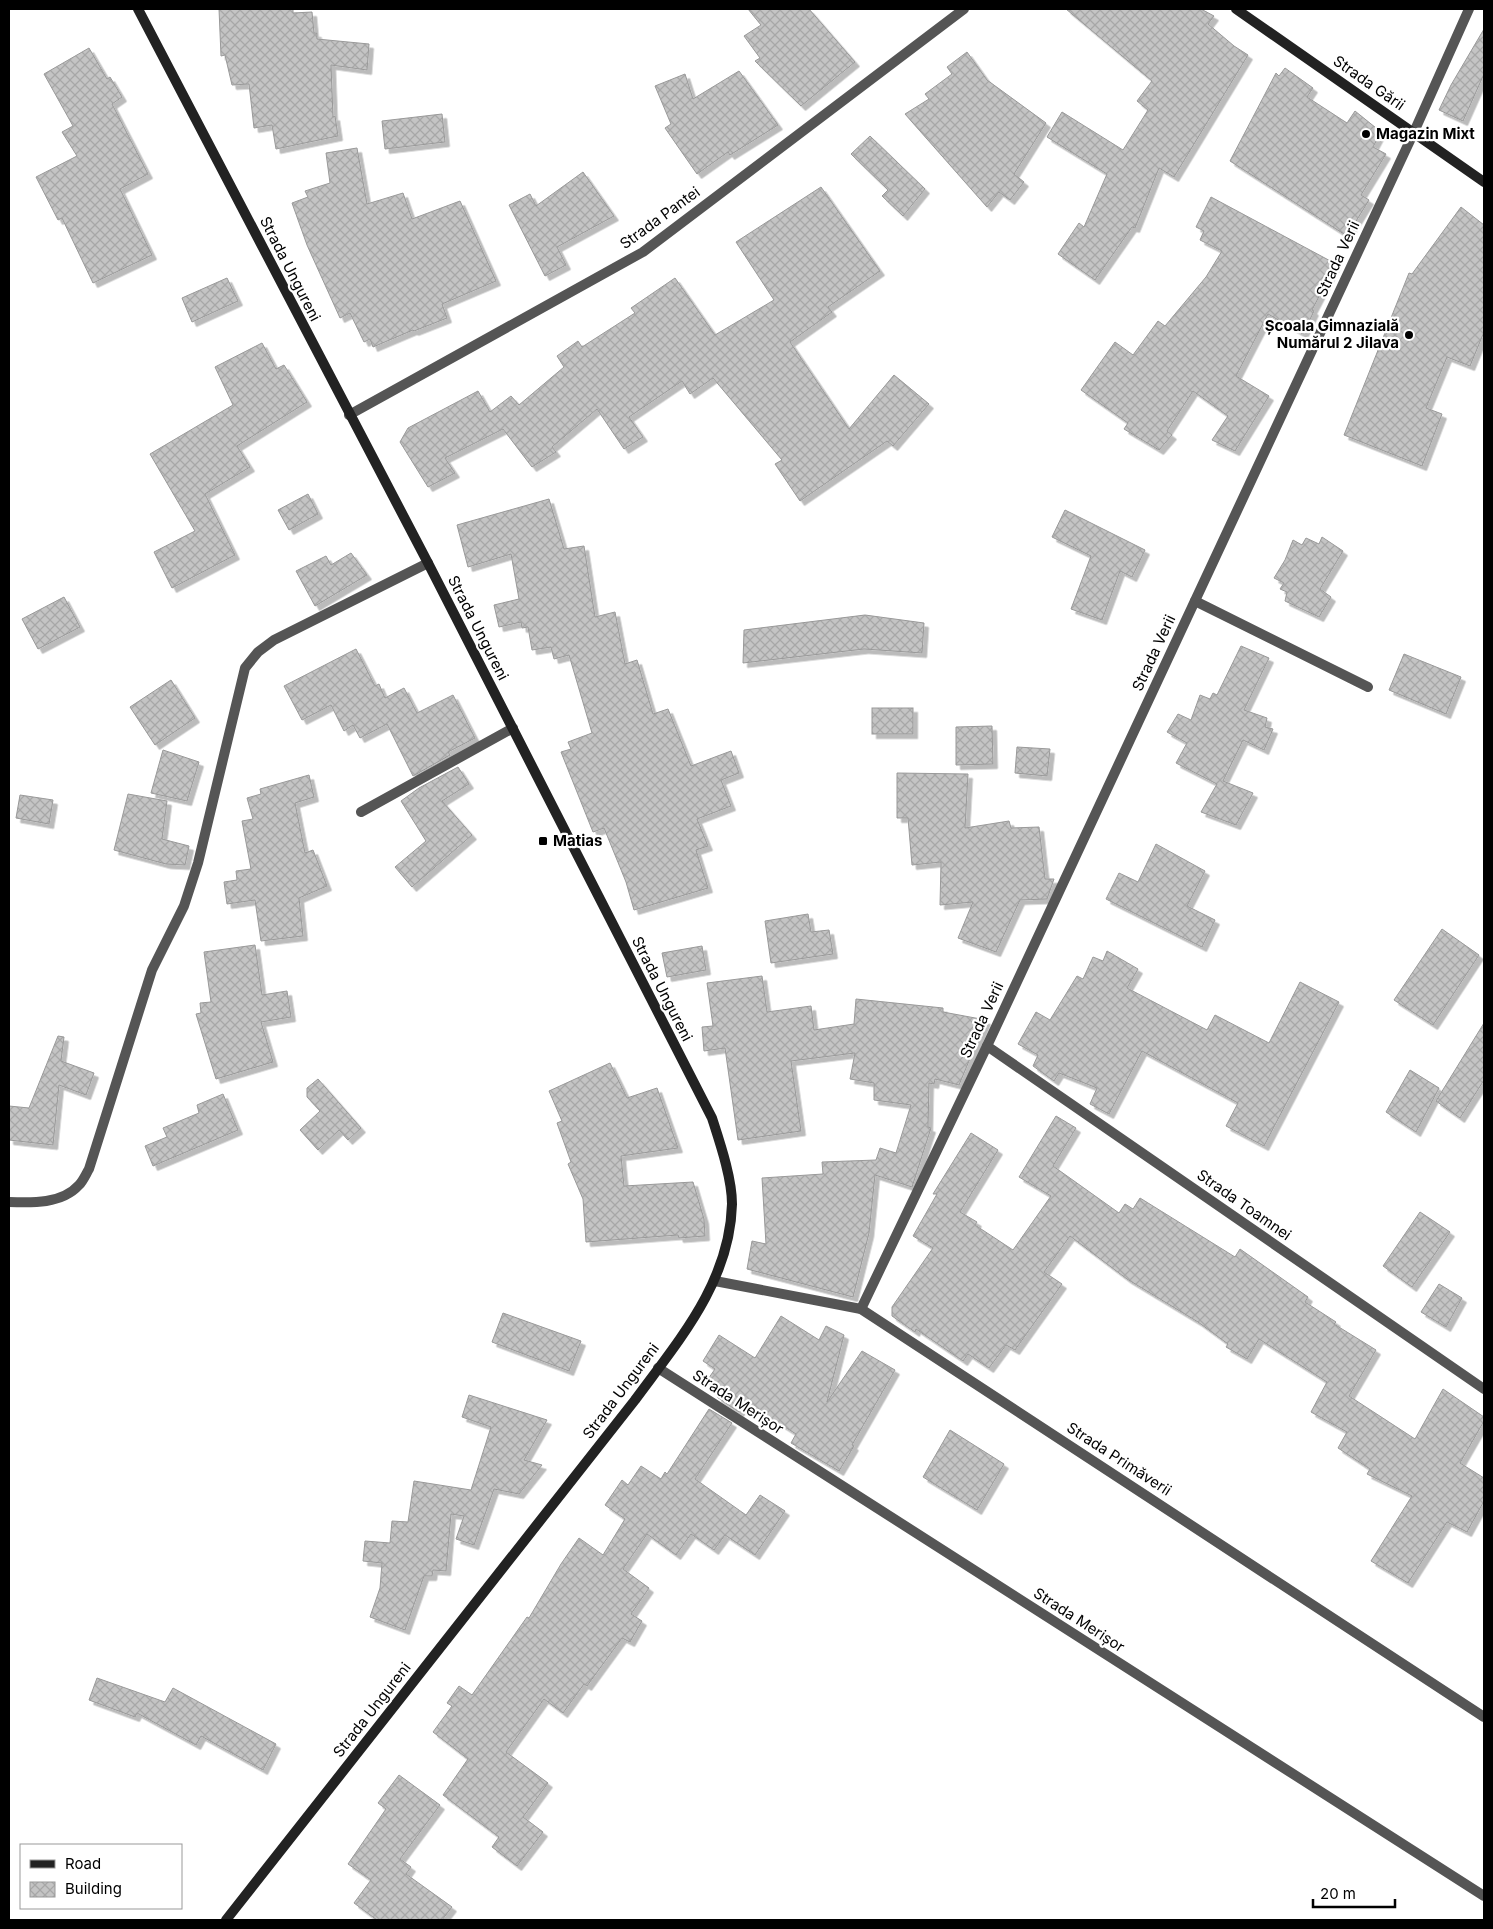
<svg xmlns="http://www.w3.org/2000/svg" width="1493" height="1929" font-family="Inter,sans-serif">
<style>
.building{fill:url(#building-cross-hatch);stroke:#999;filter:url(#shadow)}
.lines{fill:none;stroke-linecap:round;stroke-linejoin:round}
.street{stroke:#555;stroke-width:10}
.secondary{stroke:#222;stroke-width:10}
.poi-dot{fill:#000;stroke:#fff;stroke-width:2}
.labels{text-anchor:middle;stroke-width:4.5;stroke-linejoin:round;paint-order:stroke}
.street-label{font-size:15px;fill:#000;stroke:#fff}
.poi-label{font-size:15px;font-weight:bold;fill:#000;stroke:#fff;text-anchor:start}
</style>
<defs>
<pattern id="building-cross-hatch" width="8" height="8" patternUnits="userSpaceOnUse" patternTransform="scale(1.25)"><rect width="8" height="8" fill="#c4c4c4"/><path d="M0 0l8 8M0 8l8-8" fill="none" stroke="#a7a7a7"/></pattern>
<filter id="shadow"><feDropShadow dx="4.5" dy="4.5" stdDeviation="0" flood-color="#0004"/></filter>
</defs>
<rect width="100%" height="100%" fill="#fff"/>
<g class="building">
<path d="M219 9H293V13L312 12 314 33H317V39L369 44 367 70 331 65 333 117 335 116 338 136 276 149 272 125 254 128 249 84 232 85 225 55 221 56Z"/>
<path d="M748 9H809L855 62 801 106 755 61 760 58 744 36 761 25Z"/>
<path d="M1066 9H1201L1214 16 1208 24 1234 46 1248 55 1174 177 1159 168 1135 228 1132 227 1095 280 1058 254 1079 223 1084 227 1107 174 1047 137 1062 112 1123 150 1148 110 1137 101 1152 81Z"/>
<path d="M1484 29V74L1463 121 1439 110 1451 85Z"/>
<path d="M89 48 107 79 110 77 122 97 112 104 148 174 120 189 152 255 93 283 62 218 58 220 36 177 77 156 62 132 73 126 44 74Z"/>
<path d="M967 52 987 80 1046 123 1014 174 1024 182 1010 200 999 192 987 207 905 114 929 99 925 94 952 74 947 67Z"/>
<path d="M1285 68 1313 88 1307 97 1347 123 1355 111 1381 132 1373 147 1386 154 1361 195 1369 200 1347 236 1230 161 1276 73 1279 76Z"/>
<path d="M739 71 778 125 730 155 728 152 697 174 665 128 671 124 655 86 685 74 693 99Z"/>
<path d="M442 114 445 142 385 149 382 121Z"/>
<path d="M870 136 925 189 903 216 882 196 888 190 851 154Z"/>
<path d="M357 148 367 204 403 193 412 219 460 201 496 281 442 304 447 318 414 331 413 330 373 347 370 339 364 342 350 313 340 318 307 245 292 203 308 197 305 191 330 183 326 153Z"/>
<path d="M583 172 614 216 557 247 566 265 545 276 509 205 530 194 536 206Z"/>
<path d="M821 187 880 271 828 307 832 312 790 342 849 429 894 375 929 404 893 446 887 441 800 501 775 464 782 460 713 378 690 394 682 381 629 417 643 437 624 449 597 409 552 447 556 452 532 467 503 429 445 458 455 473 428 487 400 442 408 428 478 391 490 412 511 396 519 405 564 367 557 356 578 341 582 347 635 313 631 308 675 278 715 335 774 300 736 242Z"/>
<path d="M1211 197 1336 264 1312 310 1314 311 1303 334 1268 314 1236 376 1269 396 1235 451 1212 440 1228 416 1193 391 1167 431 1172 435 1159 450 1124 429 1128 423 1081 390 1115 342 1133 355 1158 321 1165 326 1206 277 1222 251 1200 240 1204 231 1196 227Z"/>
<path d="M1461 207 1484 225V332L1470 366 1447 357 1426 408 1442 414 1422 466 1344 435 1409 273 1412 274Z"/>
<path d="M227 278 238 301 192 322 182 298Z"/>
<path d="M262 343 276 369 284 365 307 402 237 446 250 467 205 494 235 555 172 588 154 552 195 531 150 454 233 405 215 367Z"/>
<path d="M308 494 318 514 289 530 278 510Z"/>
<path d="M549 499 564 549 584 546 595 617 615 612 625 664 637 660 653 714 668 709 691 766 731 751 739 773 721 780 731 806 697 819 708 846 696 850 708 888 634 910 626 882 604 828 593 832 561 752 571 749 568 742 592 733 569 655 554 659 551 647 532 650 528 627 522 628 521 622 499 627 494 605 519 599 511 554 468 567 457 525Z"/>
<path d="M1065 510 1145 550 1132 577 1120 571 1102 620 1071 609 1091 556 1052 537Z"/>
<path d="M1322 537 1343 551 1320 589 1331 597 1319 617 1285 601 1287 592 1280 589 1284 583 1274 578 1285 560 1293 540 1302 545 1306 538 1319 544Z"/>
<path d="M351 553 367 575 315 606 296 571 326 556 331 565Z"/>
<path d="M64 597 80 627 38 649 22 619Z"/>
<path d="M865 615 924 623 922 653 864 649 743 663 744 630Z"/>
<path d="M1241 646 1269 658 1244 710 1267 718 1265 727 1273 729 1264 750 1243 740 1223 781 1253 793 1236 825 1201 812 1217 784 1176 763 1187 743 1167 732 1178 714 1191 720 1200 695 1210 699 1213 693 1217 695Z"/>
<path d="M356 649 375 686 379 684 385 698 404 688 417 713 453 695 475 738 448 752 450 755 413 776 387 724 360 738 353 725 344 731 331 705 302 720 284 686Z"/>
<path d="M1404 654 1461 677 1446 714 1389 690Z"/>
<path d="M171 680 195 718 155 745 130 707Z"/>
<rect x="872" y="708" width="41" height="26"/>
<path d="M992 726 993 764 956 765V727Z"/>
<path d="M1017 747 1050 749 1047 776 1015 773Z"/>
<path d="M163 750 199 762 187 801 151 793Z"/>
<path d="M458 767 469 784 442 801 472 835 412 887 395 867 426 841 401 801 419 788Z"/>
<path d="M897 773 968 774 965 828 1009 821 1011 828 1039 827 1045 879H1054L1047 899 1020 900 996 952 958 938 973 902 940 905 941 862 912 865 908 818H897Z"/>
<path d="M309 775 314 797 295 803 305 853 313 850 327 886 299 898 303 936 261 941 255 900 227 904 224 882 237 880 236 871 251 869 242 821 253 819 247 798 261 794 260 789Z"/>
<path d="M128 794 167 801 162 839 189 846 185 865 166 864 114 850Z"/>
<path d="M20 795 53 800 49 824 16 818Z"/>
<path d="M1156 844 1205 871 1187 906 1215 920 1202 947 1106 899 1119 873 1138 882Z"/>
<path d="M808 914 811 932 829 930 833 954 771 963 765 921Z"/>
<path d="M1442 929 1479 955 1433 1025 1394 1000Z"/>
<path d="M255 945 262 995 287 991 291 1017 261 1022 273 1062 216 1079 196 1014 201 1013 200 1003 211 1002 204 952Z"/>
<path d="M702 946 706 970 667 977 662 953Z"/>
<path d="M1107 951 1138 969 1127 988 1207 1030 1215 1015 1269 1043 1300 982 1339 1002 1264 1146 1226 1126 1238 1103 1142 1051 1109 1114 1090 1104 1097 1088 1059 1073 1054 1081 1033 1066 1038 1055 1018 1044 1036 1012 1050 1020 1077 976 1083 979 1093 957 1103 961Z"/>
<path d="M762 976 767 1012 811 1006 814 1030 854 1024 856 999 943 1008V1012L986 1020 959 1085 935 1079 934 1084 929 1083 928 1127 931 1128 912 1187 875 1175 869 1233 853 1297 747 1269 752 1241 766 1244 762 1178 823 1174 822 1162 876 1160 880 1148 896 1153 911 1105 874 1100V1083L850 1079 855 1053 791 1061 801 1131 738 1140 725 1048 704 1051 702 1027 713 1026 707 983Z"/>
<path d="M1484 1023V1080L1460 1118 1436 1101Z"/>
<path d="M58 1036 64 1037 61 1061 94 1073 86 1095 59 1085 53 1145 9 1140V1106L29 1108Z"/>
<path d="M610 1063 627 1098 657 1088 678 1148 621 1156 624 1186 693 1182 704 1219 705 1236 679 1238 678 1235 586 1242 583 1199 568 1164 571 1162 557 1123 562 1121 549 1091Z"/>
<path d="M1410 1070 1439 1088 1416 1132 1386 1112Z"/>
<path d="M318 1079 361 1128 348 1140 339 1130 318 1150 300 1130 320 1111 307 1097V1088Z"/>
<path d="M223 1094 238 1130 153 1166 145 1146 167 1137 163 1128 199 1113 197 1105Z"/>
<path d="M1056 1116 1076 1128 1053 1166 1119 1213 1125 1204 1133 1209 1140 1198 1235 1257 1240 1249 1308 1297 1305 1302 1336 1322 1334 1324 1376 1350 1349 1396 1415 1439 1443 1389 1484 1417V1421L1460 1463 1484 1478V1501L1467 1532 1447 1522 1408 1583 1371 1561 1412 1496 1367 1474 1370 1469 1338 1448 1347 1432 1311 1412 1327 1382 1259 1339 1247 1359 1226 1347 1228 1344 1198 1322 1127 1279 1070 1236 1044 1272 1062 1284 1015 1350 1006 1345 989 1368 968 1354 963 1361 916 1329 915 1332 892 1316V1307L933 1248 913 1236 937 1194H933L971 1133 998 1150 960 1212 977 1222 975 1225 1013 1250 1051 1196 1019 1177Z"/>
<path d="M1420 1212 1450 1232 1412 1287 1383 1266Z"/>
<path d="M1439 1284 1462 1298 1446 1327 1421 1312Z"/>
<path d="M503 1313 581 1341 569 1371 492 1342Z"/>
<path d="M781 1316 819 1340 826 1326 844 1335 827 1402 862 1351 895 1370 852 1445 854 1446 839 1471 791 1443 796 1434 750 1405 747 1409 743 1406 739 1412 717 1397 720 1392 706 1382 715 1369 703 1361 719 1335 755 1358Z"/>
<path d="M469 1395 547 1420 524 1460 542 1465 519 1494 494 1489 474 1545 456 1539 464 1516 451 1514 446 1571 433 1570 432 1576H424L405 1630 370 1617 380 1588 382 1563 363 1561 365 1541 390 1543 392 1521 408 1522 414 1481 471 1490 491 1427 462 1417Z"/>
<path d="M709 1409 732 1423 695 1479 746 1515 760 1495 785 1511 755 1555 725 1535 714 1550 691 1534 676 1555 647 1534 623 1569 649 1588 631 1614 642 1621 630 1642 622 1638 587 1686 584 1684 563 1713 544 1699 506 1752 548 1783 523 1817 543 1832 517 1866 492 1847 499 1837 443 1795 468 1759 433 1732 452 1706 447 1703 459 1686 472 1695 527 1617 529 1618 561 1564 579 1538 603 1555 625 1519 605 1505 622 1480 628 1485 641 1466 661 1479 665 1472 667 1474Z"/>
<path d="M950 1430 1004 1464 977 1510 923 1477Z"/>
<path d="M97 1678 165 1702 173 1688 276 1744 263 1770 201 1736 196 1745 137 1713 135 1717 89 1700Z"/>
<path d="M399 1775 440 1805 400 1859 411 1867 406 1874 452 1907 442 1920H377L354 1903 371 1880 348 1864 386 1809 378 1803Z"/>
</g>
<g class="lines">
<g class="street">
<path d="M349 415 643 252 964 9"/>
<path d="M1195 601 1368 687"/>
<path d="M361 812 513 728"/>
<path d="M987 1046 1484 1389"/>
<path d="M9 1202C32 1203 62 1204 79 1185 83 1181 86 1174 89 1169L152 970 184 906 198 863 245 668 258 652 274 640 428 563"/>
<path d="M715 1281 861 1309 1484 1717"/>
<path d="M861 1309 987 1046 1414 132 1469 9"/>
<path d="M658 1368 1484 1896"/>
</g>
<g class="secondary">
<path d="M138 9 428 563 712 1118C720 1143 732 1178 732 1204 730 1282 679 1340 635 1400L226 1920"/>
<path d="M1236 9 1484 182"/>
</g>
</g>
<g class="poi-dot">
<circle cx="1366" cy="134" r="5"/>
<circle cx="1409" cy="335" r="5"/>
<rect x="538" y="836" width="10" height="10" rx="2.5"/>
</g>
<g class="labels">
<g class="street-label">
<text transform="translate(1369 83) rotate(35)" y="5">Strada Gării</text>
<text transform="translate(660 218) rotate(-36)" y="5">Strada Pantei</text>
<text transform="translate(1338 259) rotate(-65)" y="5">Strada Verii</text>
<text transform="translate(290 269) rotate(63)" y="5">Strada Ungureni</text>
<text transform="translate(478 628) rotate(63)" y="5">Strada Ungureni</text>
<text transform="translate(1154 653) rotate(-65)" y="5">Strada Verii</text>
<text transform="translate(662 989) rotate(63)" y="5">Strada Ungureni</text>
<text transform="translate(982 1020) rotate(-65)" y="5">Strada Verii</text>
<text transform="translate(1244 1205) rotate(35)" y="5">Strada Toamnei</text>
<text transform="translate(621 1391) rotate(-53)" y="5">Strada Ungureni</text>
<text transform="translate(738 1402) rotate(33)" y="5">Strada Merișor</text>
<text transform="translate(1119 1459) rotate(33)" y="5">Strada Primăverii</text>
<text transform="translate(1079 1620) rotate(33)" y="5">Strada Merișor</text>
<text transform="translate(372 1710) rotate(-52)" y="5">Strada Ungureni</text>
</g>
<g class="poi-label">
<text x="1376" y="139">Magazin Mixt</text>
<text x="1399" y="331" text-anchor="end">Școala Gimnazială<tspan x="1399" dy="17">Numărul 2 Jilava</tspan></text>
<text x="553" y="846">Matias</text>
</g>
</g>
<rect width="1493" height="1929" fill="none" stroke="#000000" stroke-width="20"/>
<rect x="20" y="1844" width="162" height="65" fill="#ffffff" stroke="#999999"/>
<rect x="30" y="1860" width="25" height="8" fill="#222222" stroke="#999999"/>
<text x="65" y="1869" font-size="15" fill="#000000">Road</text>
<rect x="30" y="1882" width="25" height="15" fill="url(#building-cross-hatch)" stroke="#999999"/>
<text x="65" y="1894" font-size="15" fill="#000000">Building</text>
<path d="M1313 1899v8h82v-8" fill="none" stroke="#000000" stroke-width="2.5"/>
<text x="1320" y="1899" font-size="15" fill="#000000" stroke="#ffffff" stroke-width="4" paint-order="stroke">20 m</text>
</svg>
